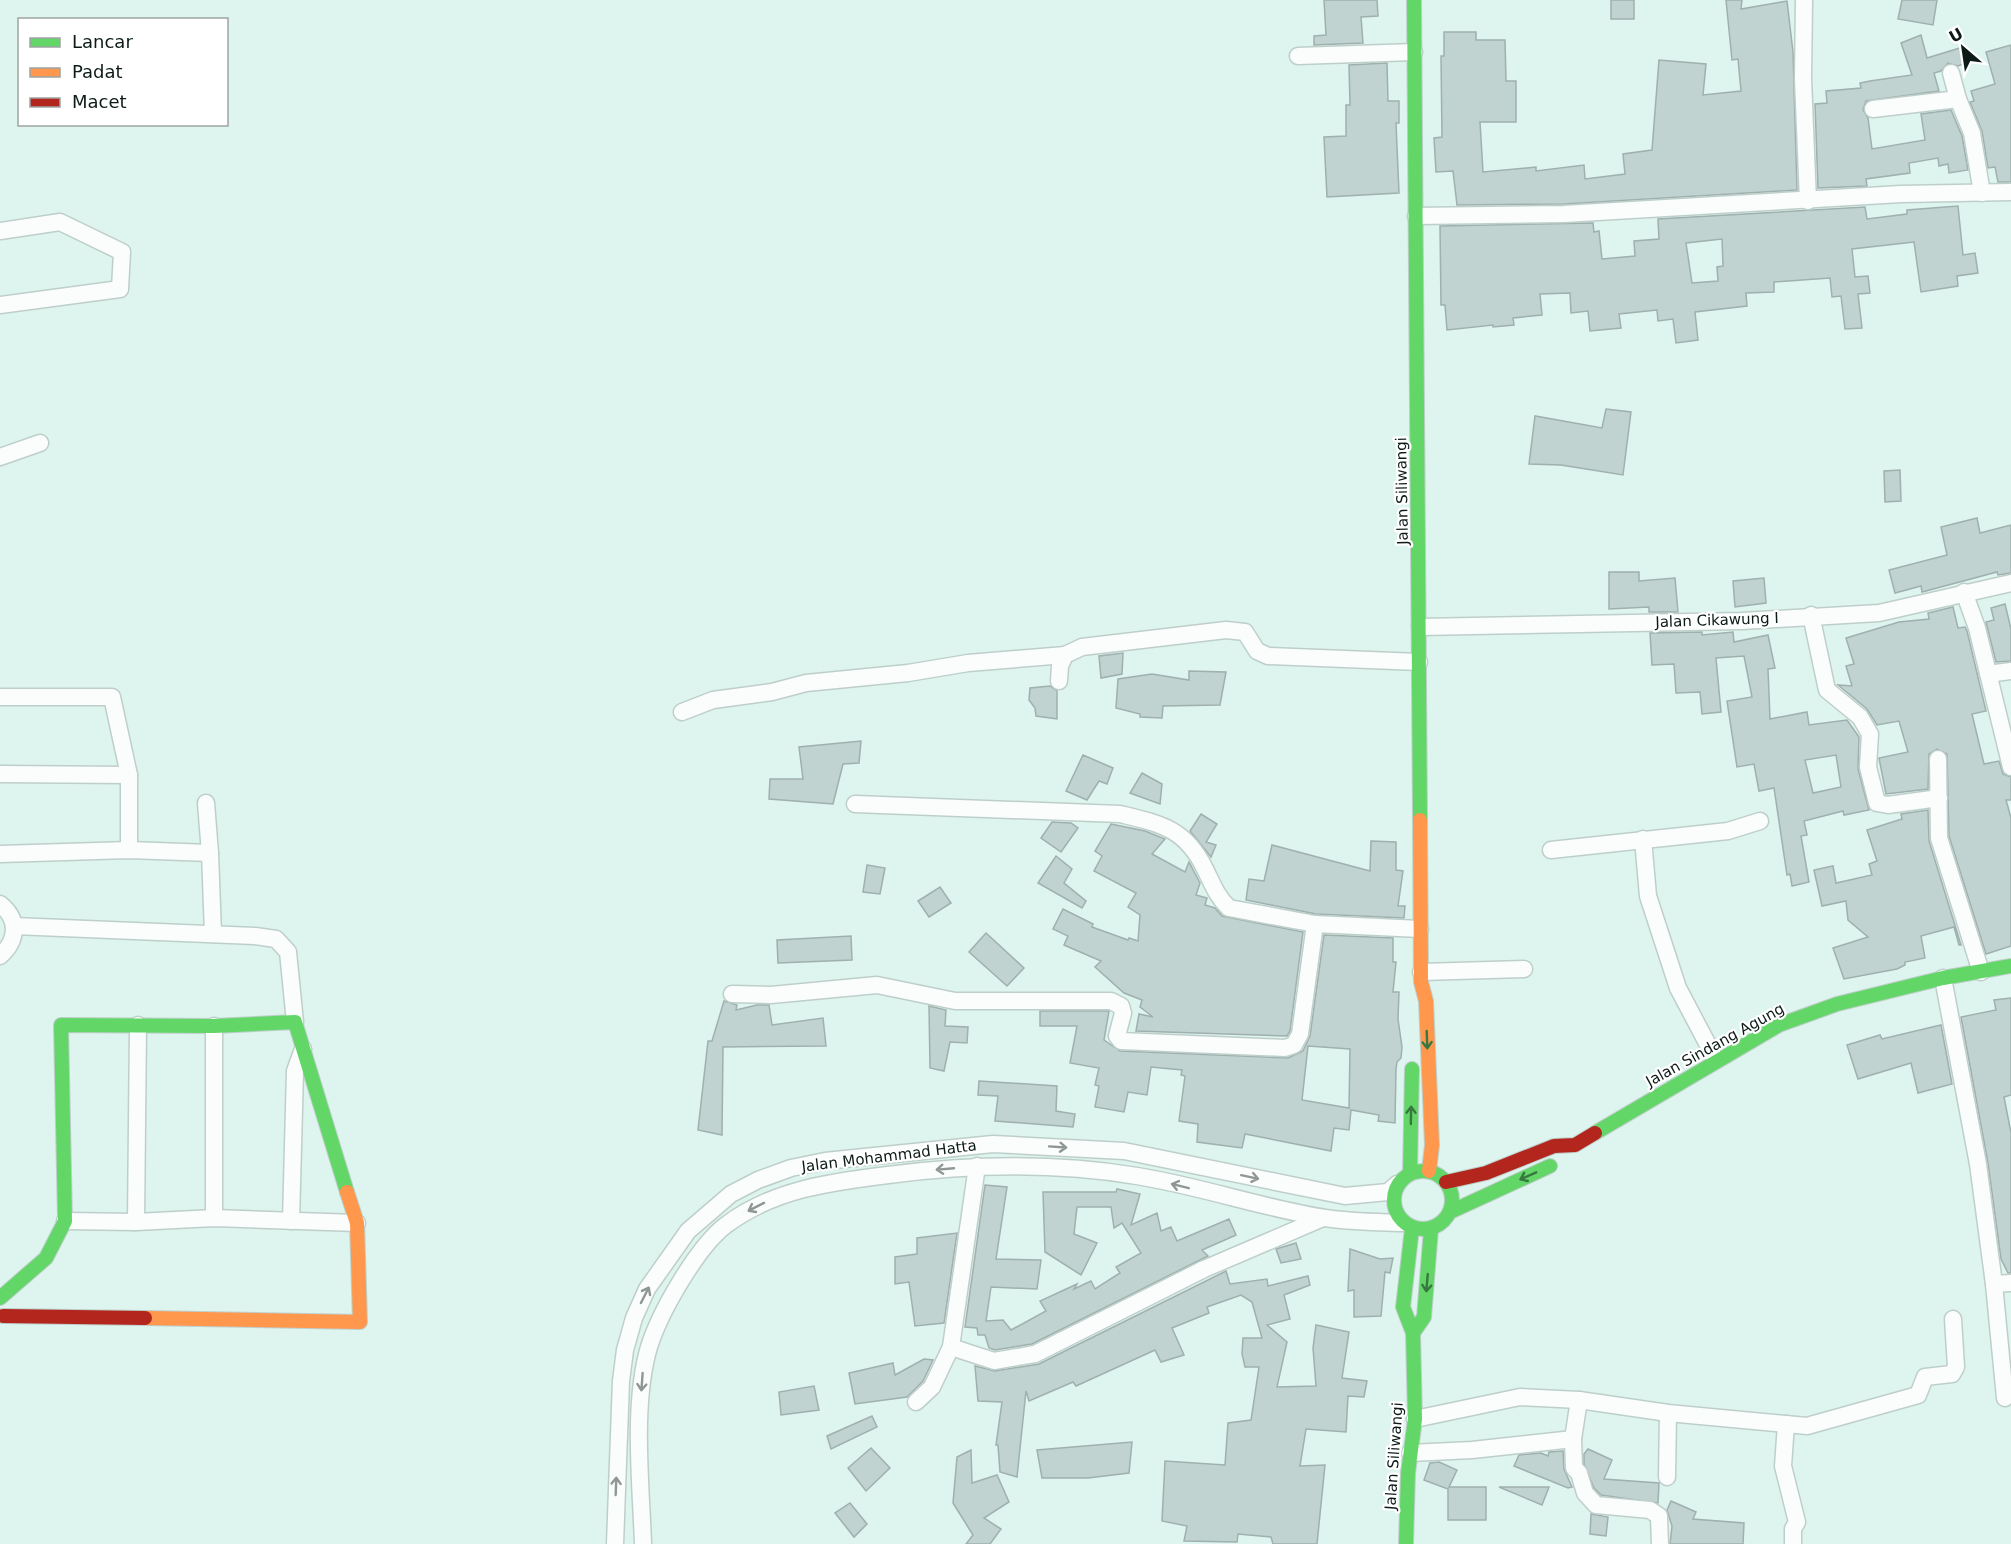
<svg xmlns="http://www.w3.org/2000/svg" width="2011" height="1544" font-family="'DejaVu Sans',sans-serif">
<style>
.building{fill:#c0d3d0;stroke:#9fb0ae;stroke-width:1.5;fill-rule:evenodd}
.lines{fill:none;stroke-linecap:round;stroke-linejoin:round}
.street-casing{stroke:#becfca;stroke-width:19}
.fast-casing{stroke:#becfca;stroke-width:16}
.slow-casing{stroke:#becfca;stroke-width:16}
.jam-casing{stroke:#becfca;stroke-width:16}
.street{stroke:#fafdfc;stroke-width:16}
.fast{stroke:#63d668;stroke-width:14}
.slow{stroke:#ff974d;stroke-width:14}
.jam{stroke:#b3261e;stroke-width:14}
.oneway{stroke:#387840}
.oneway2{stroke:#8f9795}
.labels{text-anchor:middle;stroke-width:4.5;stroke-linejoin:round;paint-order:stroke}
.street-label{font-size:15px;fill:#0c1b17;stroke:#fff}
</style>
<rect width="100%" height="100%" fill="#def4ee"/>
<g class="building">
<path d="M1324 0H1377L1378 16 1361 17 1363 43 1314 45V36L1326 35Z"/>
<rect x="1611" y="0" width="23" height="19"/>
<path d="M1726 0H1742L1741 9 1787 1 1793 52 1797 190 1564 204 1457 205 1453 171 1436 172 1434 138 1442 137 1441 56H1444V32H1476V40H1505L1506 81H1516V122H1480L1483 172 1536 167V171L1584 165 1585 179 1625 174 1623 154 1652 150 1659 60 1706 64 1703 95 1741 91 1738 59 1732 60Z"/>
<path d="M1902 0H1937L1933 25 1898 19Z"/>
<path d="M1921 35 1927 58 1963 47 1968 62 1958 66 1948 63 1941 71 1934 73 1939 91 1866 101 1863 110 1868 118 1872 149 1925 140 1921 114 1951 110 1962 136 1968 170 1949 173 1948 164 1939 166 1938 158 1909 163 1910 173 1866 179 1867 186 1818 188 1815 104 1827 103 1826 91 1861 88 1860 83 1870 81 1912 75 1901 43Z"/>
<path d="M2011 45V182H1998L1995 167 1988 168 1982 131 1970 102 1974 101 1971 91 1995 84 1986 52Z"/>
<path d="M1387 63 1388 101H1399V123H1396L1399 193 1327 197 1324 137 1346 136V105H1350L1349 65Z"/>
<path d="M1958 206 1963 255 1975 253 1978 273 1957 276 1958 286 1921 292 1914 242 1852 249 1855 277 1868 276 1870 293 1858 294 1862 328 1845 329 1841 296 1832 297 1830 278 1774 282V292L1746 293 1747 306 1695 312 1698 340 1676 343 1673 319 1658 321 1657 310 1619 314 1621 328 1590 331 1588 311 1571 313 1570 293 1540 294 1542 315 1513 318 1514 325 1493 327V325L1447 330 1445 305H1441L1440 226 1593 223 1594 232 1599 231 1602 259 1635 256 1634 241 1659 239 1658 219 1865 207 1867 219 1907 214V210ZM1722 239 1723 266 1717 267 1718 281 1692 283 1686 243Z"/>
<path d="M1606 409 1631 412 1623 475 1561 465 1529 464 1535 416 1602 428Z"/>
<path d="M1900 470 1901 501 1885 502 1884 471Z"/>
<path d="M1977 518 1980 533 2011 525V573L1998 575 1997 572 1922 592 1921 586 1895 593 1889 570 1947 555 1941 527Z"/>
<path d="M1609 572H1639V581L1675 578 1678 612H1649V607L1609 609Z"/>
<path d="M1764 578 1766 603 1735 607 1733 581Z"/>
<path d="M2005 604 2011 629V661L1996 662 1986 622 1994 620 1991 608Z"/>
<path d="M1953 607 1958 628 1965 627 1967 631 1986 711 1972 714 1984 764 1999 761 2003 774 2011 777V800H2006L2011 818V946L1986 954 1949 836 1947 754 1937 749 1929 754 1928 789 1886 794 1879 758 1908 752 1899 721 1877 725 1867 709 1838 685 1852 686 1846 666 1854 664 1846 638 1899 622 1929 619 1928 613Z"/>
<path d="M1702 632V635L1733 632 1734 642 1768 635 1775 668 1768 669 1770 719 1807 712 1809 725 1847 720 1859 737 1858 769 1869 810 1844 815 1843 811 1804 821 1807 835 1801 836 1809 882 1792 886 1790 874 1787 875 1774 788 1759 791 1754 764 1737 767 1727 701 1752 697 1744 656 1716 658 1721 712 1702 714 1700 692 1676 693 1674 664 1652 665 1650 633ZM1836 755 1841 787 1813 793 1805 760Z"/>
<path d="M1123 653 1122 674 1101 678 1099 656Z"/>
<path d="M1189 671 1226 672 1220 705 1163 706 1162 718 1140 717V714L1116 708 1118 679 1152 674 1189 680Z"/>
<path d="M1050 686 1057 691V719L1036 716 1035 708 1029 700 1030 688Z"/>
<path d="M861 741 859 763 843 764 833 804 769 799 770 779H803L799 747Z"/>
<path d="M1083 755 1113 768 1107 784 1099 781 1087 800 1066 791Z"/>
<path d="M1142 773 1162 784 1160 804 1130 793Z"/>
<path d="M1928 810 1929 841 1961 945H1959L1954 927 1921 936 1925 958 1905 962V965L1897 969 1844 979 1833 948 1868 937 1848 920 1846 901 1822 906 1814 870 1833 866 1836 883 1872 875 1869 864 1877 861 1867 830 1902 819 1901 814Z"/>
<path d="M1201 814 1217 824 1206 842 1216 845 1211 857 1190 831Z"/>
<path d="M1052 822 1071 823 1078 828 1061 852 1041 838Z"/>
<path d="M1111 824 1145 831 1165 839 1152 854 1185 872 1189 862 1200 883 1196 895 1207 898 1205 905 1215 908 1222 916 1303 932 1290 1031 1287 1036 1136 1031 1139 1014 1153 1017 1140 1007 1142 1000 1124 993 1095 967 1101 961 1064 945 1068 936 1053 929 1063 909 1093 924 1092 927 1128 940 1129 938 1138 941 1140 915 1128 907 1136 893 1094 871 1102 856 1095 851Z"/>
<path d="M1371 841 1396 842V870L1403 871 1398 906H1405L1404 918 1316 914 1246 900 1249 879 1264 881 1272 845 1370 871Z"/>
<path d="M1056 856 1072 869 1064 883 1086 901 1082 908 1038 883Z"/>
<path d="M867 865 885 868 880 894 863 892Z"/>
<path d="M940 887 951 903 929 917 918 901Z"/>
<path d="M986 933 1024 968 1007 986 969 952Z"/>
<path d="M1324 935 1393 938V962H1396L1393 992H1399L1398 1019 1402 1047 1401 1058 1397 1062 1396 1069 1395 1123 1378 1121 1379 1115 1351 1110 1349 1130 1334 1128 1331 1151 1245 1134 1242 1148 1197 1142 1198 1124 1179 1121 1185 1076 1181 1075 1182 1070 1151 1067 1147 1095 1128 1092 1124 1112 1095 1107 1099 1086 1095 1085 1099 1068 1070 1063 1077 1026H1040V1011H1109L1104 1040 1120 1051 1288 1058 1303 1051 1310 1036ZM1308 1046 1350 1049 1349 1108 1302 1100Z"/>
<path d="M851 936 852 960 778 963 777 940Z"/>
<path d="M2011 998V1095L2004 1097 2011 1133V1273H2008L2001 1259 1988 1163 1961 1017 1996 1010 1994 1000Z"/>
<path d="M724 1001 737 1005 736 1010 757 1005H769L772 1025 823 1018 826 1046 723 1047 722 1135 698 1130 708 1041H712Z"/>
<path d="M929 1006 946 1010 945 1026 968 1027 967 1043 950 1042 944 1071 930 1068Z"/>
<path d="M1941 1025 1952 1084 1918 1093 1911 1063 1858 1079 1847 1045 1880 1035 1882 1039Z"/>
<path d="M979 1081 1057 1086 1056 1111 1075 1114 1073 1127 995 1121 998 1096 978 1095Z"/>
<path d="M985 1185 1007 1187 996 1259 1041 1260 1037 1289 991 1287 986 1321 1003 1320 1011 1330 1046 1311 1040 1301 1077 1284 1074 1289 1091 1281 1095 1289 1120 1273 1116 1267 1141 1253 1122 1223 1114 1228 1111 1207H1077L1074 1234 1097 1243 1081 1275 1045 1252 1043 1192H1116L1117 1189 1140 1194 1131 1225 1157 1213 1161 1231 1171 1227 1177 1241 1229 1219 1236 1235 1202 1250 1208 1256 1032 1344 995 1350 989 1348 985 1335H978L977 1328 965 1327Z"/>
<path d="M957 1233 944 1323 915 1326 909 1282 895 1284V1257L917 1254V1238Z"/>
<path d="M1296 1243 1301 1259 1281 1263 1276 1249Z"/>
<path d="M1350 1249 1380 1259 1393 1258 1390 1273 1385 1272 1381 1316 1354 1317V1290L1348 1291Z"/>
<path d="M1226 1271 1230 1284 1267 1279 1268 1286 1308 1276 1310 1285 1284 1295 1290 1319 1267 1325 1287 1342 1277 1387 1316 1386 1313 1348 1316 1325 1349 1332 1342 1378 1367 1381 1364 1397 1348 1396 1346 1432 1306 1429 1300 1466 1325 1465 1317 1544H1273L1271 1537 1238 1534 1237 1542 1184 1541 1187 1526 1162 1521 1165 1461 1225 1465 1228 1423 1251 1420 1259 1367H1245L1242 1354 1243 1338H1262L1252 1302 1241 1295 1207 1307 1209 1313 1172 1328 1184 1355 1161 1362 1155 1350 1076 1386 1073 1382 1029 1401 1026 1391 1017 1477 1000 1472 998 1445H996L1002 1402 978 1401 975 1366 995 1371 1039 1364Z"/>
<path d="M924 1359 933 1360 923 1381 907 1397 855 1404 849 1373 893 1363 895 1375Z"/>
<path d="M814 1386 819 1410 781 1415 779 1392Z"/>
<path d="M872 1416 877 1427 831 1449 827 1436Z"/>
<path d="M1132 1442 1129 1473 1088 1478H1042L1037 1450Z"/>
<path d="M871 1448 890 1468 866 1491 848 1468Z"/>
<path d="M1588 1449 1612 1460 1604 1479 1659 1483 1658 1503 1601 1495 1594 1488 1584 1464V1454Z"/>
<path d="M971 1450 972 1483 997 1475 1009 1502 984 1518 1001 1529 990 1544H966L973 1535 953 1503 957 1457Z"/>
<path d="M1563 1451 1564 1469 1572 1487 1568 1488 1514 1466 1519 1455 1541 1453 1548 1456 1549 1452Z"/>
<path d="M1439 1462 1457 1470 1449 1487H1486V1520H1448V1489L1424 1480 1430 1463Z"/>
<path d="M1499 1487H1549L1542 1505Z"/>
<path d="M1671 1501 1696 1512 1693 1519 1744 1523 1743 1544H1670L1672 1526 1667 1510Z"/>
<path d="M850 1503 867 1524 854 1537 835 1513Z"/>
<path d="M1591 1514 1608 1517 1606 1536 1590 1534Z"/>
</g>
<g class="lines">
<g class="street-casing">
<g id="street">
<path d="M1804 0 1803 79 1808 201"/>
<path d="M1298 56 1414 52"/>
<path d="M1958 99 1972 133 1982 193"/>
<path d="M1873 109 1958 99 1951 73"/>
<path d="M1416 216 1564 214 1901 194 2011 192"/>
<path d="M0 231 60 222 122 252 120 289 0 305"/>
<path d="M0 457 40 443"/>
<path d="M1964 592 1977 628 2011 767"/>
<path d="M1811 615 1827 690 1860 717 1870 734 1868 767 1877 803 1888 805 1939 798"/>
<path d="M1420 627 1742 621 1879 613 2011 583"/>
<path d="M1988 674 2011 671"/>
<path d="M1059 681 1060 666 1065 655 1082 647 1226 630 1245 632 1257 651 1268 656 1419 662"/>
<path d="M0 697H112L129 775V850"/>
<path d="M682 712 713 700 772 692 806 683 908 673 968 663 1065 655"/>
<path d="M1938 759 1939 838 1981 972"/>
<path d="M0 774 129 775"/>
<path d="M206 803 210 853"/>
<path d="M855 804 1120 814C1161 824 1185 828 1205 869 1212 883 1217 897 1229 908L1315 924 1420 929"/>
<path d="M1643 839 1648 896 1678 988 1716 1060"/>
<path d="M1551 850 1728 831 1760 821"/>
<path d="M0 854 129 850 210 853 213 934"/>
<path d="M0 904C19 919 18 940 0 956"/>
<path d="M14 926 255 936 276 939 288 952 295 1022"/>
<path d="M1421 972 1524 969"/>
<path d="M1943 978 1978 1164 1994 1284 2005 1398"/>
<path d="M732 994 771 995 877 985 955 1001H1111L1121 1006 1123 1013 1117 1036 1121 1041 1285 1048 1294 1045 1300 1034 1315 924"/>
<path d="M214 1026V1218"/>
<path d="M65 1221 136 1222 214 1218 357 1223"/>
<path d="M291 1221 295 1071 303 1049"/>
<path d="M136 1222 138 1025"/>
<path d="M1994 1284 2011 1283"/>
<path d="M951 1347 994 1361 1035 1354 1204 1269 1323 1218"/>
<path d="M1579 1400 1573 1439 1574 1468 1579 1473 1585 1493 1596 1505 1650 1510 1659 1516 1660 1544"/>
<path d="M916 1402 932 1387 951 1347 977 1166"/>
<path d="M1415 1419 1520 1397 1579 1400 1668 1413 1807 1426 1918 1395 1925 1377 1952 1374 1956 1367 1953 1319"/>
<path d="M1786 1424 1783 1466 1797 1522 1793 1529V1544"/>
<path d="M1410 1453 1472 1450 1573 1439"/>
<path d="M1667 1477 1668 1413"/>
<path d="M615 1544 621 1381 625 1350 634 1318 647 1289 688 1231 731 1194 758 1180 791 1168 825 1161 993 1144 1124 1151 1345 1196 1388 1192 1397 1184"/>
<path d="M643 1544C641 1485 632 1404 649 1347 660 1312 697 1247 726 1225 774 1189 831 1182 888 1175 971 1164 1054 1162 1137 1176 1200 1186 1262 1208 1325 1218 1351 1222 1377 1222 1403 1223"/>
</g>
</g>
<g class="fast-casing">
<g id="fast">
<path d="M1414 0 1420 820"/>
<path d="M1595 1133 1779 1025 1837 1004 1943 978 2011 966"/>
<circle cx="1423" cy="1200" r="29"/>
<path d="M1410 1173 1412 1069"/>
<path d="M1450 1212 1550 1166"/>
<path d="M0 1298 46 1258 65 1221 61 1025 214 1026 295 1022 347 1192"/>
<path d="M1413 1333 1424 1317 1431 1229"/>
<path d="M1406 1544 1408 1473 1415 1419 1413 1333 1403 1307 1412 1228"/>
</g>
</g>
<g class="slow-casing">
<g id="slow">
<path d="M1420 820 1421 982 1426 1001 1432 1145 1429 1171"/>
<path d="M145 1318 360 1322 357 1223 347 1192"/>
</g>
</g>
<g class="jam-casing">
<g id="jam">
<path d="M1446 1182 1486 1173 1554 1146 1575 1145 1595 1133"/>
<path d="M3 1316 145 1318"/>
</g>
</g>
<use href="#street" class="street"/>
<use href="#fast" class="fast"/>
<use href="#slow" class="slow"/>
<use href="#jam" class="jam"/>
</g>
<defs><path id="oneway-shaft" d="M-6 0H5M1.5-3L5.5 0L1.5 3" fill="none" stroke-width="1.6" stroke-linecap="round" stroke-linejoin="round" transform="scale(1.5)"/></defs>
<g class="oneway">
<use href="#oneway-shaft" transform="translate(1427 1040) rotate(88)"/>
<use href="#oneway-shaft" transform="translate(1411 1115) rotate(-89)"/>
<use href="#oneway-shaft" transform="translate(1528 1176) rotate(156)"/>
<use href="#oneway-shaft" transform="translate(1427 1283) rotate(95)"/>
</g>
<g class="oneway2">
<use href="#oneway-shaft" transform="translate(1058 1147) rotate(4)"/>
<use href="#oneway-shaft" transform="translate(945 1169) rotate(175)"/>
<use href="#oneway-shaft" transform="translate(1250 1177) rotate(12)"/>
<use href="#oneway-shaft" transform="translate(1180 1186) rotate(-166)"/>
<use href="#oneway-shaft" transform="translate(756 1207) rotate(153)"/>
<use href="#oneway-shaft" transform="translate(645 1295) rotate(-63)"/>
<use href="#oneway-shaft" transform="translate(642 1382) rotate(94)"/>
<use href="#oneway-shaft" transform="translate(616 1486) rotate(-88)"/>
</g>
<g class="labels">
<g class="street-label">
<text transform="translate(1402 491) rotate(-91)" y="5">Jalan Siliwangi</text>
<text transform="translate(1717 620) rotate(-2)" y="5">Jalan Cikawung I</text>
<text transform="translate(1715 1045) rotate(-29)" y="5">Jalan Sindang Agung</text>
<text transform="translate(889 1156) rotate(-7)" y="5">Jalan Mohammad Hatta</text>
<text transform="translate(1394 1456) rotate(-86)" y="5">Jalan Siliwangi</text>
</g>
</g>
<rect x="18" y="18" width="210" height="108" fill="#ffffff" stroke="#9ea4a2" stroke-width="1.5"/>
<rect x="30" y="38" width="30" height="9" fill="#63d668" stroke="#9ea4a2" stroke-width="1.5"/>
<text x="72" y="48" font-size="18" fill="#0c1b17">Lancar</text>
<rect x="30" y="68" width="30" height="9" fill="#ff974d" stroke="#9ea4a2" stroke-width="1.5"/>
<text x="72" y="78" font-size="18" fill="#0c1b17">Padat</text>
<rect x="30" y="98" width="30" height="9" fill="#b3261e" stroke="#9ea4a2" stroke-width="1.5"/>
<text x="72" y="108" font-size="18" fill="#0c1b17">Macet</text>
<g transform="translate(1963 48) rotate(331)" stroke="#ffffff" stroke-width="4.5" paint-order="stroke">
<path d="M0-4.5L10 22L0 15L-10 22Z" fill="#0c1b17"/>
<text y="-9" font-size="16" font-weight="bold" text-anchor="middle" fill="#0c1b17">U</text>
</g>
</svg>
